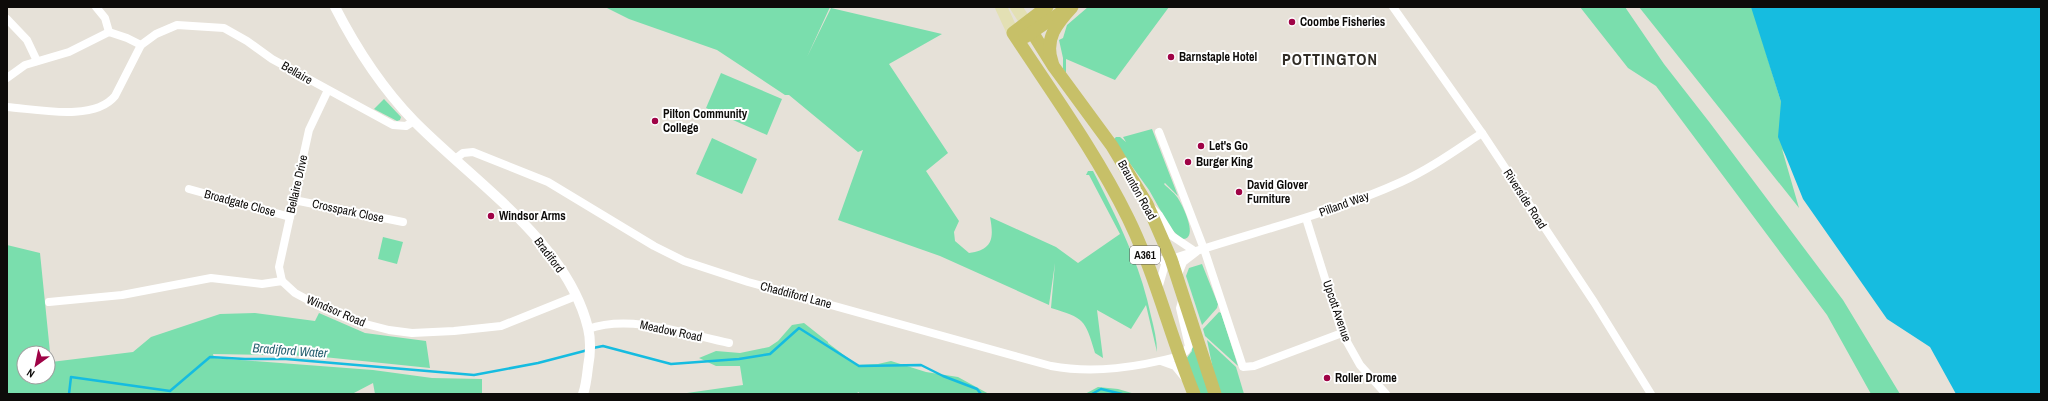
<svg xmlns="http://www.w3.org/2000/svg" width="2048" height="401" font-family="'Archivo Narrow',sans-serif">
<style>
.green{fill:#7adead;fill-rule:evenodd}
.water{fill:#16bce0}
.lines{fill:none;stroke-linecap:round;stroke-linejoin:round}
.stream{stroke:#16bce0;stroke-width:2.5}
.minor{stroke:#fff;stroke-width:8}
.tertiary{stroke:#fff;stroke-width:10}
.secondary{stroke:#e3e0b4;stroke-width:12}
.primary{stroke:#c7c068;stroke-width:13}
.poi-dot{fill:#9f0346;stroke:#fff;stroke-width:1.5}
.labels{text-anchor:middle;stroke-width:4;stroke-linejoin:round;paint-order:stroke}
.shield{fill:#fff;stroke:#565453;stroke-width:1}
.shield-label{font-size:11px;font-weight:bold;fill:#0d0b09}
.poi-label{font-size:12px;font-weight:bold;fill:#0d0b09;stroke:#fff;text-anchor:start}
.street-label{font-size:12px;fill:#0d0b09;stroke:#fff}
.water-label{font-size:13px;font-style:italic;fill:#276070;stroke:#fff}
.district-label{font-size:16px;font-weight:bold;letter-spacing:1px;fill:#322e27;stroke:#fff}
</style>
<rect width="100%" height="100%" fill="#e6e1d8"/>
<g class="green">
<path d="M605 7H830L807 57 831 8 942 34 889 64 948 153 926 171 959 221 954 232 955 241 969 253C993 250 994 238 990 217L1056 247 1078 263 1120 234 1089 175H1086L1088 171H1093C1117 218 1140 263 1151 316 1154 328 1157 340 1157 352L1146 305 1131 329 1097 310 1103 358 1095 353C1085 319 1084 318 1051 308L1055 263 1049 305 940 256 838 220 863 150 858 152 789 95H785L717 50 629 19Z"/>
<path d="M1088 7H1169L1115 80 1066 59V73L1063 69V58L1059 40 1063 38 1067 25Z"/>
<path d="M1580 7H1625L1664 64 1710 123 1843 300 1900 394H1871L1827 315 1656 86 1628 68Z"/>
<path d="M1639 7H1752L1781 102V107L1932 341 1809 193 1782 149 1799 208Z"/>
<path d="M721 73 782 99 767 135 706 108Z"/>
<path d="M384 99 401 117 400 120 397 121 374 109Z"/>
<path d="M1152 129 1178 196 1165 183 1164 184C1169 189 1176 194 1179 200 1184 208 1199 240 1182 239L1171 229 1149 190 1113 140 1116 137H1120L1126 142 1123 137Z"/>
<path d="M712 138 757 159 742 194 696 174Z"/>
<path d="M383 237 403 242 397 264 378 259Z"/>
<path d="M7 245 40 253 51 362 133 352 151 337 220 314 255 313 315 321 319 313 365 333 426 341 430 368 314 356 213 354 214 358 373 370 432 378 482 379V394H375L373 383 352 394H7ZM24 353H48V377H24Z"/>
<path d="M1202 264 1218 304 1217 308 1202 325 1186 276 1189 268Z"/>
<path d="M1219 312 1221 313 1238 366 1205 336 1203 329Z"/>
<path d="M804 323 828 342V343L857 365 878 364 891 361 926 372 958 377 989 394H861L858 392 857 394H680L743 385 740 366H716L699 358 716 351 740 353 769 347 778 341 792 325Z"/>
<path d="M1190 340H1192L1209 394H1199L1186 359 1192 351Z"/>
<path d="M1207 340 1236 367 1244 394H1218Z"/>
<path d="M1098 387 1118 389 1135 394H1085Z"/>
</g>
<path class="water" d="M1751 7H2041V394H1956L1930 347 1887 319 1803 199 1778 137 1781 102Z"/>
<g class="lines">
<g class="stream">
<path d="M593 348 603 346 671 364 739 359 770 354 799 328 859 366 921 365 943 376 977 389 981 394"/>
<path d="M69 394 71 377 170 391 210 357 245 359H286L474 375 538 363 588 350"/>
<path d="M1092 394 1101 389 1122 394"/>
</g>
<g class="minor">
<path d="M96 7 105 18 109 32"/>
<path d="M1393 7 1482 133 1594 302 1651 394"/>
<path d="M7 19 27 40 37 61"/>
<path d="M7 78 25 65 69 52 109 32 127 38 141 45"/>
<path d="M7 107C36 109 94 122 115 96L141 45 156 34 177 25 224 28 247 41 272 59 393 125 406 126 414 121"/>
<path d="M1159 132 1204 249 1243 367 1254 366 1342 333"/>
<path d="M455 159 463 153 473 152 548 182 654 246 684 261 748 282 1051 366C1095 374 1138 367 1180 356L1186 351 1189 346 1180 308 1182 301"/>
<path d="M189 189 290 217"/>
<path d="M294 200 403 222"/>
<path d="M1153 209 1159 215 1172 236 1196 252 1183 262 1177 277"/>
<path d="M1306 218 1342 333 1360 365 1386 394"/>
<path d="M1144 251 1155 259 1166 261C1244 234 1326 216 1401 182 1430 169 1456 150 1482 133"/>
<path d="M282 281 279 267 309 130 328 90"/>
<path d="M1158 289 1166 261"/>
<path d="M49 302 122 295 211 278 262 284 282 281 295 293 321 307 354 321 389 330 412 333 454 331 501 326 576 296"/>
<path d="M588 329C631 314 686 334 729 343"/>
<path d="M1161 361 1175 366 1184 377"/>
</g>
<path class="tertiary" d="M335 7C356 48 381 87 414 121 473 181 567 242 588 328 591 340 590 356 588 367 587 376 586 386 583 394"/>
<g class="secondary">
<path d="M1001 7 1013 33"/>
<path d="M1016 7 1027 24"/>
</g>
<g class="primary">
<path d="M1047 7 1013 33C1053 94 1096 153 1128 218 1156 275 1170 336 1194 394"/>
<path d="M1027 24 1054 67 1112 146 1147 204 1171 259 1215 394"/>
<path d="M1025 37 1063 11"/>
<path d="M1052 62C1044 39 1057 23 1072 7"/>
</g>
</g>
<g class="poi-dot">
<circle cx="1292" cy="22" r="4"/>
<circle cx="1171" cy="57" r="4"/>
<circle cx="655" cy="121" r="4"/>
<circle cx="1201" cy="146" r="4"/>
<circle cx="1188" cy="162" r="4"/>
<circle cx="1239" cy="192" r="4"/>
<circle cx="491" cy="216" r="4"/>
<circle cx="1327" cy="378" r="4"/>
</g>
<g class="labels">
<rect class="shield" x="1130" y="246" width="30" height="18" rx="3"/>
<g class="shield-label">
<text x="1145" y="259">A361</text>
</g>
<g class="poi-label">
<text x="1300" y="26">Coombe Fisheries</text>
<text x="1179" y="61">Barnstaple Hotel</text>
<text x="663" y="118">Pilton Community<tspan x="663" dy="14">College</tspan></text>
<text x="1209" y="150">Let's Go</text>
<text x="1196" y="166">Burger King</text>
<text x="1247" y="189">David Glover<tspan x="1247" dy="14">Furniture</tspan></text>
<text x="499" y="220">Windsor Arms</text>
<text x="1335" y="382">Roller Drome</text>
</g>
<g class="street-label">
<text transform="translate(297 73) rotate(30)" y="4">Bellaire</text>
<text transform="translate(297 184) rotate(-77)" y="4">Bellaire Drive</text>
<text transform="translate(1137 190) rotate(61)" y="4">Braunton Road</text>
<text transform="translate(1525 199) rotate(57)" y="4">Riverside Road</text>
<text transform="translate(240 203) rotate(15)" y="4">Broadgate Close</text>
<text transform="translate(1344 204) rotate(-20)" y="4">Pilland Way</text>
<text transform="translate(348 211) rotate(12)" y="4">Crosspark Close</text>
<text transform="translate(549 255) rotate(53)" y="4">Bradiford</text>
<text transform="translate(796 295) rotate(15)" y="4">Chaddiford Lane</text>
<text transform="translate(336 311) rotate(23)" y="4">Windsor Road</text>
<text transform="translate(1337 311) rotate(71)" y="4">Upcott Avenue</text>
<text transform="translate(671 331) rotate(12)" y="4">Meadow Road</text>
</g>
<g class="water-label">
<text transform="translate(290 350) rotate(4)" y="5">Bradiford Water</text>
</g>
<g class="district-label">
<text x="1330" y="65">POTTINGTON</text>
</g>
</g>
<rect width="2048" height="401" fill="none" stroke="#0d0b09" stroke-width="16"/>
<g transform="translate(36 365) rotate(213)"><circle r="19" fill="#ffffff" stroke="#9e9d9d"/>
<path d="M0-3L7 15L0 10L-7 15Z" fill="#9f0346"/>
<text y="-6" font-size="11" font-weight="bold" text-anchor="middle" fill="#0d0b09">N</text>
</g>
</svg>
